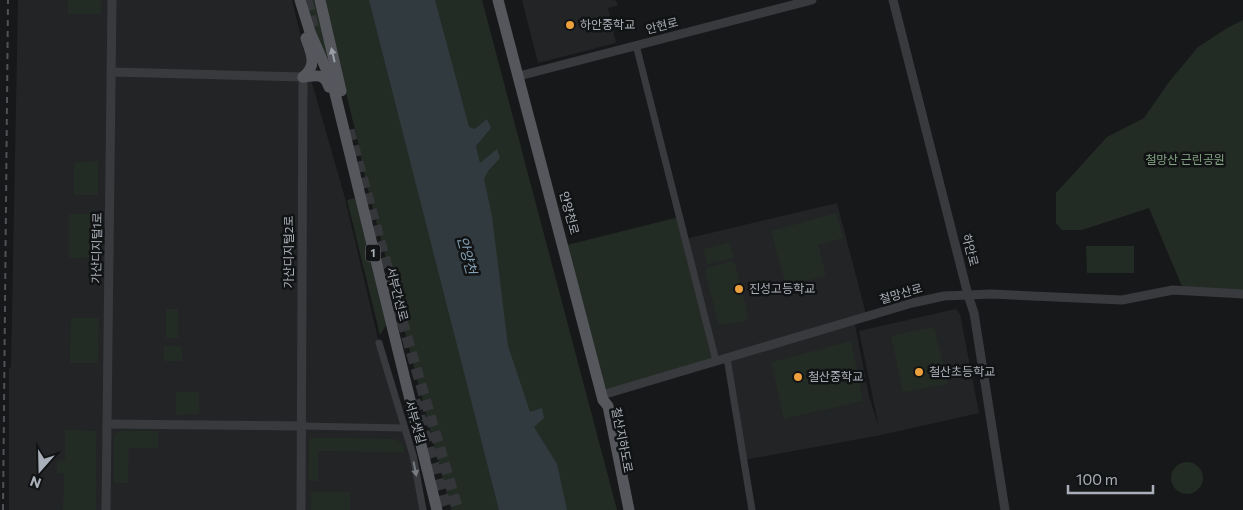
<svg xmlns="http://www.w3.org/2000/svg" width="1243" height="510" font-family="Commissioner,'Noto Sans KR',sans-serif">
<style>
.built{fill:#232426}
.green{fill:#232c24}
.water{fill:#303a3f}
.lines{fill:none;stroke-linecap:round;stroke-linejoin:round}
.trunk-tunnel{stroke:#343639;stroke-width:11;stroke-dasharray:11 5.5;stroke-linecap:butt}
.minor{stroke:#393a3e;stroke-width:7}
.tertiary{stroke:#393a3e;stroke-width:9}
.primary{stroke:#55575d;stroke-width:11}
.rail{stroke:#505257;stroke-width:2;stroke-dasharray:6 5;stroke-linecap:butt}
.oneway{fill:#999ea7}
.oneway2{fill:#777b82}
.poi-dot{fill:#eba03d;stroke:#121314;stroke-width:2}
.labels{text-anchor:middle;stroke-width:5;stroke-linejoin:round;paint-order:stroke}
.shield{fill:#121314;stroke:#7c8188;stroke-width:1}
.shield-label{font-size:11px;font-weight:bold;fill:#aab0b9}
.poi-label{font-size:12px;fill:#aab0b9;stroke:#121314;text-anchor:start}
.street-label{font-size:12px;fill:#aab0b9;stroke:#121314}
.park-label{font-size:12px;fill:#83a382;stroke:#121314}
.water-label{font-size:14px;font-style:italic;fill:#83a0b2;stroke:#121314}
</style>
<rect width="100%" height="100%" fill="#171819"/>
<g class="built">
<path d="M18 0H292L312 83 345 198 379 343 419 489 423 510H9V368L11 367Z"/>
<path d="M522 0H615L618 4 616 6 608 8 616 43 538 63Z"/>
<path d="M837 203 867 318 854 320 869 396 879 428 859 331 956 309 960 314 979 413 881 435 744 460 727 358 716 361 685 239Z"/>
</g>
<g class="green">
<rect x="68" y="0" width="33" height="14"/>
<path d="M303 0H317L329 66Z"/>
<path d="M323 0H482L617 510H451L365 178 359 146Z"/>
<path d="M1243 20V294L1184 291 1149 208 1082 230H1062L1056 223V193L1107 137 1144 118 1169 82 1198 47 1229 27Z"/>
<path d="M98 161V195H74V162Z"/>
<path d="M355 198 386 325 380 335 347 200Z"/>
<path d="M836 213 843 238 818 245 826 276 786 286 771 231Z"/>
<path d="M69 214H101L100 257 69 258Z"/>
<path d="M679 217 716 361 602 395 563 246Z"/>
<path d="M729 242 734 258 707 264 704 249Z"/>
<path d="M1086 246H1134V273H1087Z"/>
<path d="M731 261 735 264 748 316 745 321 722 325 718 323 705 271 707 268Z"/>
<path d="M166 309H178L179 338H166Z"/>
<path d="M71 318H99L98 363H70Z"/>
<path d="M934 327 948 384 903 392 891 336Z"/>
<path d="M851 341 863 401 784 419 771 362Z"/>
<rect x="164" y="346" width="18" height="15"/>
<path d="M176 392H199V414L176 415Z"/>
<path d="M65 430 96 431V510H63L64 474 57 473V461L65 460Z"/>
<path d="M120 431H158V448H129L128 483H114V436Z"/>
<path d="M318 438 396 439 403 446 404 452 318 451V481H309V439Z"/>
<circle cx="1187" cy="478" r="16"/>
<rect x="311" y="492" width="39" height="18"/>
</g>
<path class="water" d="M369 0H435L469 127 475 129 487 119 491 128 476 146 480 163 497 149 500 158 488 171 484 179 492 216 508 346 530 412 542 408 544 418 534 427 557 464 567 510H499Z"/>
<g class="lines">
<g class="trunk-tunnel">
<path d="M307 0 314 30"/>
<path d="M349 130 403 324 458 510"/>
<path d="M415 400 447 510"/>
</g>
<g class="minor">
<path d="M636 45 716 361"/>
<path d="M379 343 413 455 423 510"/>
<path d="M727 358 752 510"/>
<path d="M302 426 404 428"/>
</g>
<g class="tertiary">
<path d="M893 0 968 295 974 313 1005 510"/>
<path d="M111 72 303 77 301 510"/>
<path d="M519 76 812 0"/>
<path d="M602 395 912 303 944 296 991 294 1122 300 1173 290 1243 294"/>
<path d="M107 424 302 426"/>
<path d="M106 510 112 0"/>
</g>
<g class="primary">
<path d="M300 0 310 32 333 85 437 510"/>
<path d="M320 0 341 91"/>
<path d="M498 0 603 400 608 406 629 510"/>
<path d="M303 77C316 76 324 72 329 87"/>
<path d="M303 77C318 65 311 54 306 38"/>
</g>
<path class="rail" d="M3 510 8 0"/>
</g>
<defs><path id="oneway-solid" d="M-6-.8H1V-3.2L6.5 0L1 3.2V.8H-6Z" transform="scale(1.25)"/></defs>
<use class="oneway" href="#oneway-solid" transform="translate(333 55) rotate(-103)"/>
<use class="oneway2" href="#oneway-solid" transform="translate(415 469) rotate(79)"/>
<g class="poi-dot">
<circle cx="570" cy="25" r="5"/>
<circle cx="739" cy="289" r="5"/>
<circle cx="919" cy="372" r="5"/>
<circle cx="798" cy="377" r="5"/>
</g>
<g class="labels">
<rect class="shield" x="365.5" y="244.5" width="15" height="17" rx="4"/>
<g class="shield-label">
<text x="373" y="257">1</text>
</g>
<g class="poi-label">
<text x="580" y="29">하안중학교</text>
<text x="749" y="293">진성고등학교</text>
<text x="929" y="376">철산초등학교</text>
<text x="808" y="381">철산중학교</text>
</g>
<g class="street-label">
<text transform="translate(662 26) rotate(-14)" y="4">안현로</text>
<text transform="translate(569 213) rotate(75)" y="4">안양천로</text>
<text transform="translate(97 248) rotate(-89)" y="4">가산디지털1로</text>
<text transform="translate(970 250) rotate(76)" y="4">하안로</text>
<text transform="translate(289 252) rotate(-90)" y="4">가산디지털2로</text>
<text transform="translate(397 294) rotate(76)" y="4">서부간선로</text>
<text transform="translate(901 294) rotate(-16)" y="4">철망산로</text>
<text transform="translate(415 422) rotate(73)" y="4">서부샛길</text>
<text transform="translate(622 440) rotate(79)" y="4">철산지하도로</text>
</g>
<g class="park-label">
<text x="1185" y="164">철망산 근린공원</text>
</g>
<g class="water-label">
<text transform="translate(467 255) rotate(75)" y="5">안양천</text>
</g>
</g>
<g transform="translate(40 470) rotate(200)" stroke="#121314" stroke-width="4" paint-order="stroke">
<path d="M0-4L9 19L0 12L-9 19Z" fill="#aab0b9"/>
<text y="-8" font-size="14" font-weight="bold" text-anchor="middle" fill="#aab0b9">N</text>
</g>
<path d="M1068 485v8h85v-8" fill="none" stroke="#aab0b9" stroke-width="2.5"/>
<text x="1076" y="485" font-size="15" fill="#aab0b9" stroke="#121314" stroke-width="4" paint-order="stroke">100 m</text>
</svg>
